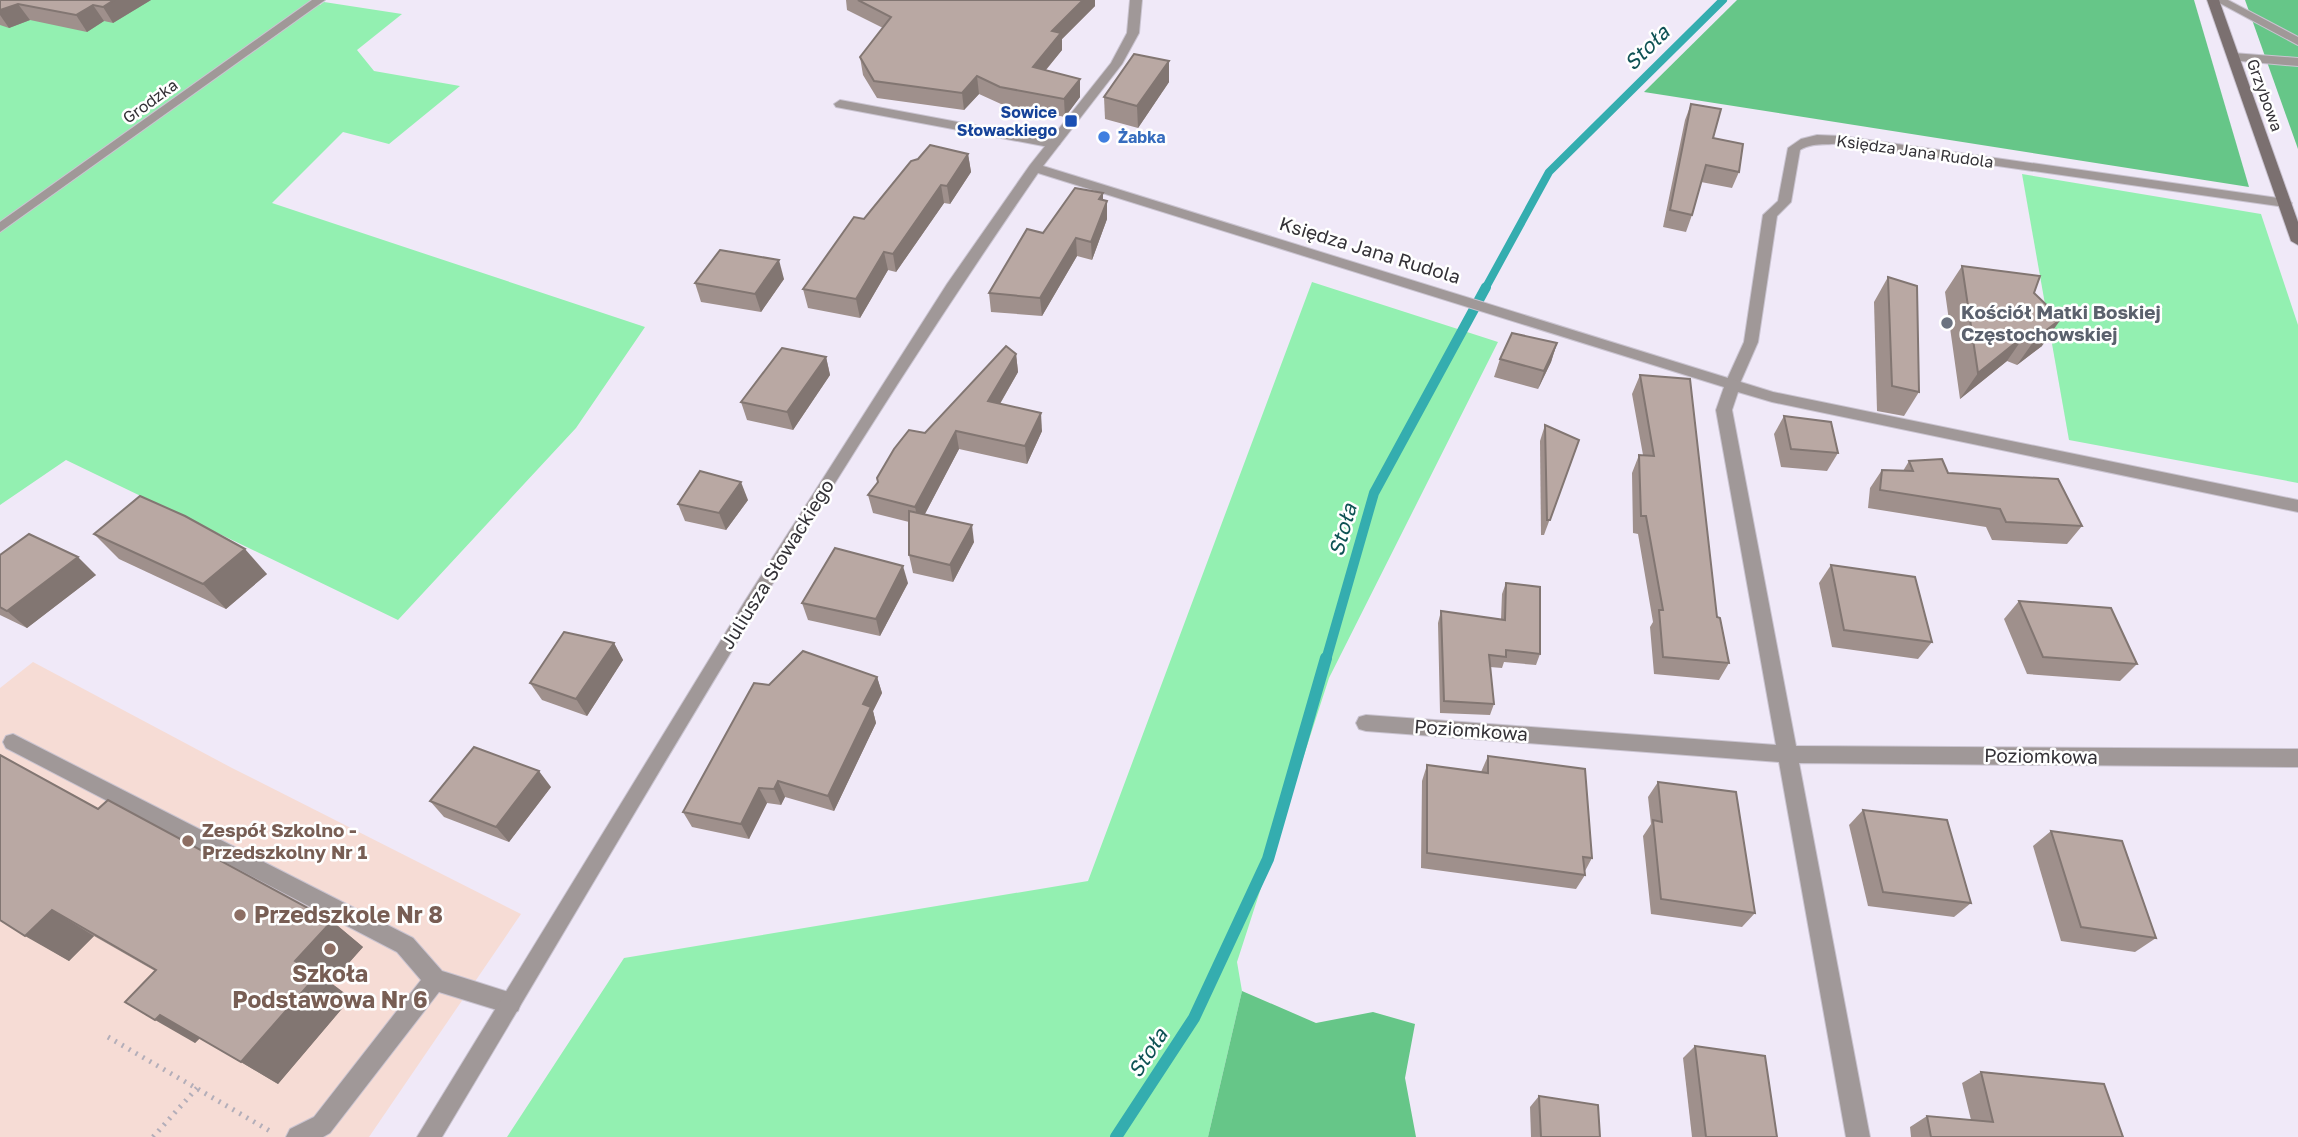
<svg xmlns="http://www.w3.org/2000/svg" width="2298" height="1137" font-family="'Golos Text',sans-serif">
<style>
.education{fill:#f6dcd5}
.green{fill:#93f0b1}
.forest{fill:#66c688}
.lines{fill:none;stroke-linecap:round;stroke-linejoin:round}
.stream-far2{stroke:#34adaf;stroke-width:8}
.stream-far1{stroke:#34adaf;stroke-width:10}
.stream{stroke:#34adaf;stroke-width:12}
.lane-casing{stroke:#cac4d1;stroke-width:2}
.street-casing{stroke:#cac4d1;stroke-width:2}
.secondary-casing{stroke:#cac4d1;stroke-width:2}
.path{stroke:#b3aeb9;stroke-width:5;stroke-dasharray:2 6;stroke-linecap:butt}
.lane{fill:#a09898;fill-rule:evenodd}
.street{fill:#a09898;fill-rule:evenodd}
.secondary{fill:#7b7070;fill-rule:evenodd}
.wall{fill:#9f908c}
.shaded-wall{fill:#827672}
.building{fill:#b9a8a3;stroke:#827672;stroke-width:2}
.transit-dot{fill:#1a4fb4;stroke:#fff;stroke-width:2.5}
.shop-dot{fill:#3f7fe0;stroke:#fff;stroke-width:2.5}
.worship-dot{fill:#6b7280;stroke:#fff;stroke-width:2.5}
.education-dot{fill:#8d6e63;stroke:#fff;stroke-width:2.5}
.labels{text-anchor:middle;stroke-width:5;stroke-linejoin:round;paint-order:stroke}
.far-street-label{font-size:16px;fill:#343237;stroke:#fff}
.far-transit-label{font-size:16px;font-weight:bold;fill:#164399;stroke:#fff;text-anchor:end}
.far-shop-label{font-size:16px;font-weight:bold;fill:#366cbe;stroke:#fff;text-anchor:start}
.street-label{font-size:19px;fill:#343237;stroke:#fff}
.worship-label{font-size:19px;font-weight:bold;fill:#5b616d;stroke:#fff;text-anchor:start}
.education-label{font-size:19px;font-weight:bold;fill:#785e54;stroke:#fff;text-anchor:start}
.water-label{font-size:21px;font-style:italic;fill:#0e5254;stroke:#fff}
.near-education-label{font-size:23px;font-weight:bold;fill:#785e54;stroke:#fff;text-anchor:start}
</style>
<rect width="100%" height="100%" fill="#f0e9f8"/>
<path class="education" d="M33 662 232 768 521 914 369 1137H0V688Z"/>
<g class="green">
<path d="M0 0H316L320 5 324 2 402 14 357 50 374 71 460 86 389 144 343 132 272 203 645 327 576 428 398 620 66 460 0 505Z"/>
<path d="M2022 174 2261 214 2298 325V483L2069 440Z"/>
<path d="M1312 282 1498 342 1329 678 1237 962 1242 991 1208 1137H507L624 958 1088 881Z"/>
</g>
<g class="forest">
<path d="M1737 0H2194L2249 187 1644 92Z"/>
<path d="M2245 0H2298V149Z"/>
<path d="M1242 991 1316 1023 1373 1012 1415 1024 1405 1078 1416 1137H1208Z"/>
</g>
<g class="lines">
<path class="stream-far2" d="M1485 289 1549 172 1723 0"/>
<path class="stream-far1" d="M1326 660 1374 493 1486 287"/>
<path class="stream" d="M1116 1137 1194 1018 1268 859 1326 658"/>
<g class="lane-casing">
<g id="lane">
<path d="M2214 0H2228L2298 37V45Z"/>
<path d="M2233 53 2298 58V66L2229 60V54Z"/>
<path d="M840 100 1054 140 1060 144 1054 148 836 107 834 104Z"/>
<path d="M1817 135 1841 136 1847 140C1836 148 1816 140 1800 150L1791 202 1777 216 1758 342 1737 390H1727L1724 386 1744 342 1763 215 1778 201 1788 148 1801 139Z"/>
<path d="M13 734 413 938 442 971 518 995 521 1003 518 1011 510 1014 439 992 330 1133 323 1137H286L290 1129 314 1117 421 980 397 952 6 748 3 742 6 736Z"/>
</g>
</g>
<g class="street-casing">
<g id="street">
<path d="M312 0H325L0 232V222Z"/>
<path d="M1130 0H1142L1139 33 1122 64 1043 166 1773 392 2298 500V512L1772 402 1738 392 1732 410 1796 746 2298 749V767L1799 763 1870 1137H1846L1779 762 1366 731 1359 729 1356 723 1359 717 1366 715 1776 745 1716 410 1724 387 1038 173C823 484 636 813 442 1137H417L745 601 947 284 1030 165 1111 63 1127 33Z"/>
<path d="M1841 136 2285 199 2292 203 2285 207 1837 143V137Z"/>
</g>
</g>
<g class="secondary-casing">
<path id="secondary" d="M2207 0H2219L2298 222V245L2291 241Z"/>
</g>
<g class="path">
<path d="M108 1037 270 1131"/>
<path d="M153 1137 197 1088"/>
</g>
<use href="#lane" class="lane"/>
<use href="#street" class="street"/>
<use href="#secondary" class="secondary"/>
</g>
<g class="wall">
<path d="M0 0H151L113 23 104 21 87 32 30 20 9 28 0 25Z"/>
<path d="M846 0H1095V6L1062 39V50L1046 70 1080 79V97L1065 117 1001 104 979 94 964 110 877 98 863 75 860 57 883 28 847 10Z"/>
<path d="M1169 61V82L1138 128 1105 119 1104 97Z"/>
<path d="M1691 104 1713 138 1739 172 1732 188 1701 182 1692 215 1686 232 1663 227 1685 120Z"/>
<path d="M968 154 971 172 950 204 944 203 896 272 888 270 860 318 808 308 803 289 864 219Z"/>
<path d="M1103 193V200L1107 219 1092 260 1077 256 1042 316 991 312 989 293 1043 233Z"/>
<path d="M1962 266 2034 293 2042 346 2017 365 2007 361 1960 399 1945 292Z"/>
<path d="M1888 277 1919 392 1904 416 1877 411 1874 302Z"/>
<path d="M784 279 761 312 701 302 695 283Z"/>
<path d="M1557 343 1551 362 1538 389 1494 377 1500 359Z"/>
<path d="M1016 354 1018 372 1000 404 1042 431 1027 464 959 449 925 514 974 542 953 582 913 573 909 555V522L873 513 868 495 925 433Z"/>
<path d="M826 357 830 375 793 430 747 420 741 402Z"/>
<path d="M1640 375 1717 617 1729 663 1719 680 1654 674 1650 627 1653 622 1638 534 1633 533 1632 473 1639 455H1643L1632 394Z"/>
<path d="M1784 416 1838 453 1827 471 1781 467 1774 434Z"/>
<path d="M1545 425 1579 440 1544 535H1541L1540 441Z"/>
<path d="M1909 461 1948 473 2082 526 2067 544 1992 540 1986 527 1868 508 1870 488 1882 470 1903 471Z"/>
<path d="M748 500 726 530 685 521 678 504Z"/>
<path d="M94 534 267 574 226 609 119 559Z"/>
<path d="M0 555 96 575 27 628 0 615Z"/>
<path d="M1831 565 1932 642 1918 659 1832 647 1819 583Z"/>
<path d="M908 583 880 636 808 620 802 603Z"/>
<path d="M1506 583 1540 654 1536 665 1504 662 1502 668 1490 667 1494 704 1490 715 1440 713 1438 623 1441 611 1501 620 1502 594Z"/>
<path d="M2019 601 2137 664 2120 681 2027 674 2004 619Z"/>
<path d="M614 643 623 660 587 716 542 700 530 683Z"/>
<path d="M877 677 882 693 873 711 876 723 834 811 785 797 781 805 767 803 749 839 692 827 683 812 769 685Z"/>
<path d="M1488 756 1592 858 1585 871V875L1576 889 1421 868 1422 781 1427 765 1481 772Z"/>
<path d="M1658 782 1755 913 1742 927 1651 914 1643 836 1651 824 1648 797Z"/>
<path d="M551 787 509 842 444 817 430 801Z"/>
<path d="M98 809 332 921 363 947 331 983 351 998 278 1084 200 1038 195 1043 155 971 94 936 69 961 2 921Z"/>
<path d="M1863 810 1971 903 1954 917 1868 906 1849 825Z"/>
<path d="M2051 831 2156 938 2135 952 2061 941 2033 846Z"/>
<path d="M1695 1046 1777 1137H1692L1683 1058Z"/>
<path d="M1981 1072 2123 1137H1911L1910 1127 1927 1116 1971 1120 1962 1083Z"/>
<path d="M1539 1096 1600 1137H1531L1530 1107Z"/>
</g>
<g class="shaded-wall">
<path d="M114 0H151L113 23 103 7Z"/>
<path d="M1083 0H1095V6L1062 39V50L1034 84 1033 67 1052 31Z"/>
<path d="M18 4 30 20 9 28 0 15V10Z"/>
<path d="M93 5 104 21 87 32 76 15Z"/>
<path d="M1169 61V82L1138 128 1137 106Z"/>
<path d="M977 76 979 94 964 110 962 93Z"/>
<path d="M1080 79V97L1065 117 1064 99Z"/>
<path d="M968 154 971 172 950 204 947 186Z"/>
<path d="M941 185 944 203 896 272 893 254Z"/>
<path d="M1103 193V210L1107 201V219L1092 260 1091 242 1099 199Z"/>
<path d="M1076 238 1077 256 1042 316 1040 298Z"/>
<path d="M884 252 888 270 860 318 856 299Z"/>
<path d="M779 260 784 279 761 312 755 294Z"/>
<path d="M2061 319 2042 346 2017 365 2036 338Z"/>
<path d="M2025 335 2007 361 1960 399 1978 373Z"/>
<path d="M1557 343 1551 362 1538 389 1544 371Z"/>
<path d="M1016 354 1018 372 991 419 988 401Z"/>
<path d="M826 357 830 375 793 430 787 412Z"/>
<path d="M1041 413 1042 431 1027 464 1025 446Z"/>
<path d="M956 431 959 449 919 525 915 507Z"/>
<path d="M741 482 748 500 726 530 719 513Z"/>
<path d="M972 525 974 542 953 582 950 565Z"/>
<path d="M245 549 267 574 226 609 203 584Z"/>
<path d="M78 557 96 575 27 628 7 611Z"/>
<path d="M903 566 908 583 880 636 876 619Z"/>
<path d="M614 643 623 660 587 716 576 699Z"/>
<path d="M877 677 882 693 873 711 876 723 834 811 828 796 863 704Z"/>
<path d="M539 771 551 787 509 842 496 827Z"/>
<path d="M778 781 785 797 781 805 774 789Z"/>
<path d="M759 788 767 803 749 839 741 824Z"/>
<path d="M52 910 94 936 69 961 25 936Z"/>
<path d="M332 921 363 947 331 983 351 998 278 1084 241 1062 295 961Z"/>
<path d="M160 1015 200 1038 195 1043 155 1020Z"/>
</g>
<g class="building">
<path d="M0 0H114L103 7 93 5 76 15 18 4 0 10Z"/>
<path d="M858 0H1083L1052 31 1061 33 1033 67 1080 79 1064 99 1000 87 977 76 962 93 874 81 860 57 891 17Z"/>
<path d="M1134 54 1169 61 1137 106 1104 97Z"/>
<path d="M1691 104 1721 109 1713 138 1743 144 1739 172 1706 165 1692 215 1670 210Z"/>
<path d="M930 145 968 154 947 186 941 185 893 254 884 252 856 299 803 289 854 217 864 219 911 161 918 159Z"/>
<path d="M1075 188 1103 193 1099 199 1107 201 1091 242 1076 238 1040 298 989 293 1027 229 1043 233Z"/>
<path d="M720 250 779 260 755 294 695 283Z"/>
<path d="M1962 266 2040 276 2034 293 2061 319 2036 338 2025 335 1978 373Z"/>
<path d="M1888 277 1917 286 1919 392 1892 386Z"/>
<path d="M1512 333 1557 343 1544 371 1500 359Z"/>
<path d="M1006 346 1016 354 988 401 1041 413 1025 446 956 431 915 507 868 495 878 482 877 478 894 449 909 430 925 433Z"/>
<path d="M782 348 826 357 787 412 741 402Z"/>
<path d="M1640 375 1690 379 1717 617 1720 618 1729 663 1663 657 1659 610H1663L1646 516H1641L1639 455 1654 456Z"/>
<path d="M1784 416 1831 422 1838 453 1791 449Z"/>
<path d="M1545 425 1579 440 1550 520H1547Z"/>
<path d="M1942 459 1948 473 2058 479 2082 526 2006 522 2000 509 1880 490 1882 470 1913 471 1909 461Z"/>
<path d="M700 471 741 482 719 513 678 504Z"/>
<path d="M140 496 185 516 245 549 203 584 94 534Z"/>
<path d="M909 511 972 525 950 565 909 555Z"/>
<path d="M29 534 78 557 7 611 0 607V555Z"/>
<path d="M835 548 903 566 876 619 802 603Z"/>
<path d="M1831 565 1915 577 1932 642 1844 630Z"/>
<path d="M1506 583 1540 587V654L1506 650V657L1489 655 1494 704 1444 701 1441 611 1505 620Z"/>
<path d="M2019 601 2111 608 2137 664 2043 657Z"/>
<path d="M564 632 614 643 576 699 530 683Z"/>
<path d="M803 651 877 677 863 704 871 707 828 796 778 781 774 789 759 788 741 824 683 812 754 683 769 685Z"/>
<path d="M474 747 539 771 496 827 430 801Z"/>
<path d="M0 755 98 809 108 800 332 921 295 961 318 974 241 1062 160 1015 155 1020 125 1002 156 970 52 910 25 936 0 920Z"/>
<path d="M1488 756 1585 769 1592 858 1583 857 1585 875 1427 853V765L1488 773Z"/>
<path d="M1658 782 1736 792 1755 913 1661 899 1653 820 1662 822Z"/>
<path d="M1863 810 1947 820 1971 903 1883 892Z"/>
<path d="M2051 831 2122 841 2156 938 2081 927Z"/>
<path d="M1695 1046 1765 1056 1777 1137H1706Z"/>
<path d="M1981 1072 2104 1084 2123 1137H1931L1927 1116 1993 1122Z"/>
<path d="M1539 1096 1598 1105 1600 1137H1541Z"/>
</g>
<rect class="transit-dot" x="1064" y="114" width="14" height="14" rx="3.5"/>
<circle class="shop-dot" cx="1104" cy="137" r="7"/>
<circle class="worship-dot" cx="1947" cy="323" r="7"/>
<g class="education-dot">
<circle cx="188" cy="841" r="7"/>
<circle cx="240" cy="915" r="7"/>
<circle cx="330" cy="949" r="7"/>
</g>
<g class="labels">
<g class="far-street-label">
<text transform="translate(2265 95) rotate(70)" y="6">Grzybowa</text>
<text transform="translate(150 101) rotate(-36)" y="6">Grodzka</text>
<text transform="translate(1915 151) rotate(8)" y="6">Księdza Jana Rudola</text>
</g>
<g class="far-transit-label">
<text x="1057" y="118">Sowice<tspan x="1057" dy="18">Słowackiego</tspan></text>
</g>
<g class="far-shop-label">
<text x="1118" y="143">Żabka</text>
</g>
<g class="street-label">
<text transform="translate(1370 250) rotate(17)" y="7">Księdza Jana Rudola</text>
<text transform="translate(777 564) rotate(-58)" y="7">Juliusza Słowackiego</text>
<text transform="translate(1471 730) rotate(4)" y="7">Poziomkowa</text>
<text transform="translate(2041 756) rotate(1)" y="7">Poziomkowa</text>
</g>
<g class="worship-label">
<text x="1961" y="319">Kościół Matki Boskiej<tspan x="1961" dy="22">Częstochowskiej</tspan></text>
</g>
<g class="education-label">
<text x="202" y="837">Zespół Szkolno -<tspan x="202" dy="22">Przedszkolny Nr 1</tspan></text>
</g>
<g class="water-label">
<text transform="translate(1647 48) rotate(-45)" y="7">Stoła</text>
<text transform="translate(1343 530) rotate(-74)" y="7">Stoła</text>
<text transform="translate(1148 1053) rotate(-57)" y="7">Stoła</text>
</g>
<g class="near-education-label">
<text x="254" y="923">Przedszkole Nr 8</text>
<text x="330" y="982" text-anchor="middle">Szkoła<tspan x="330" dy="26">Podstawowa Nr 6</tspan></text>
</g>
</g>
</svg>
